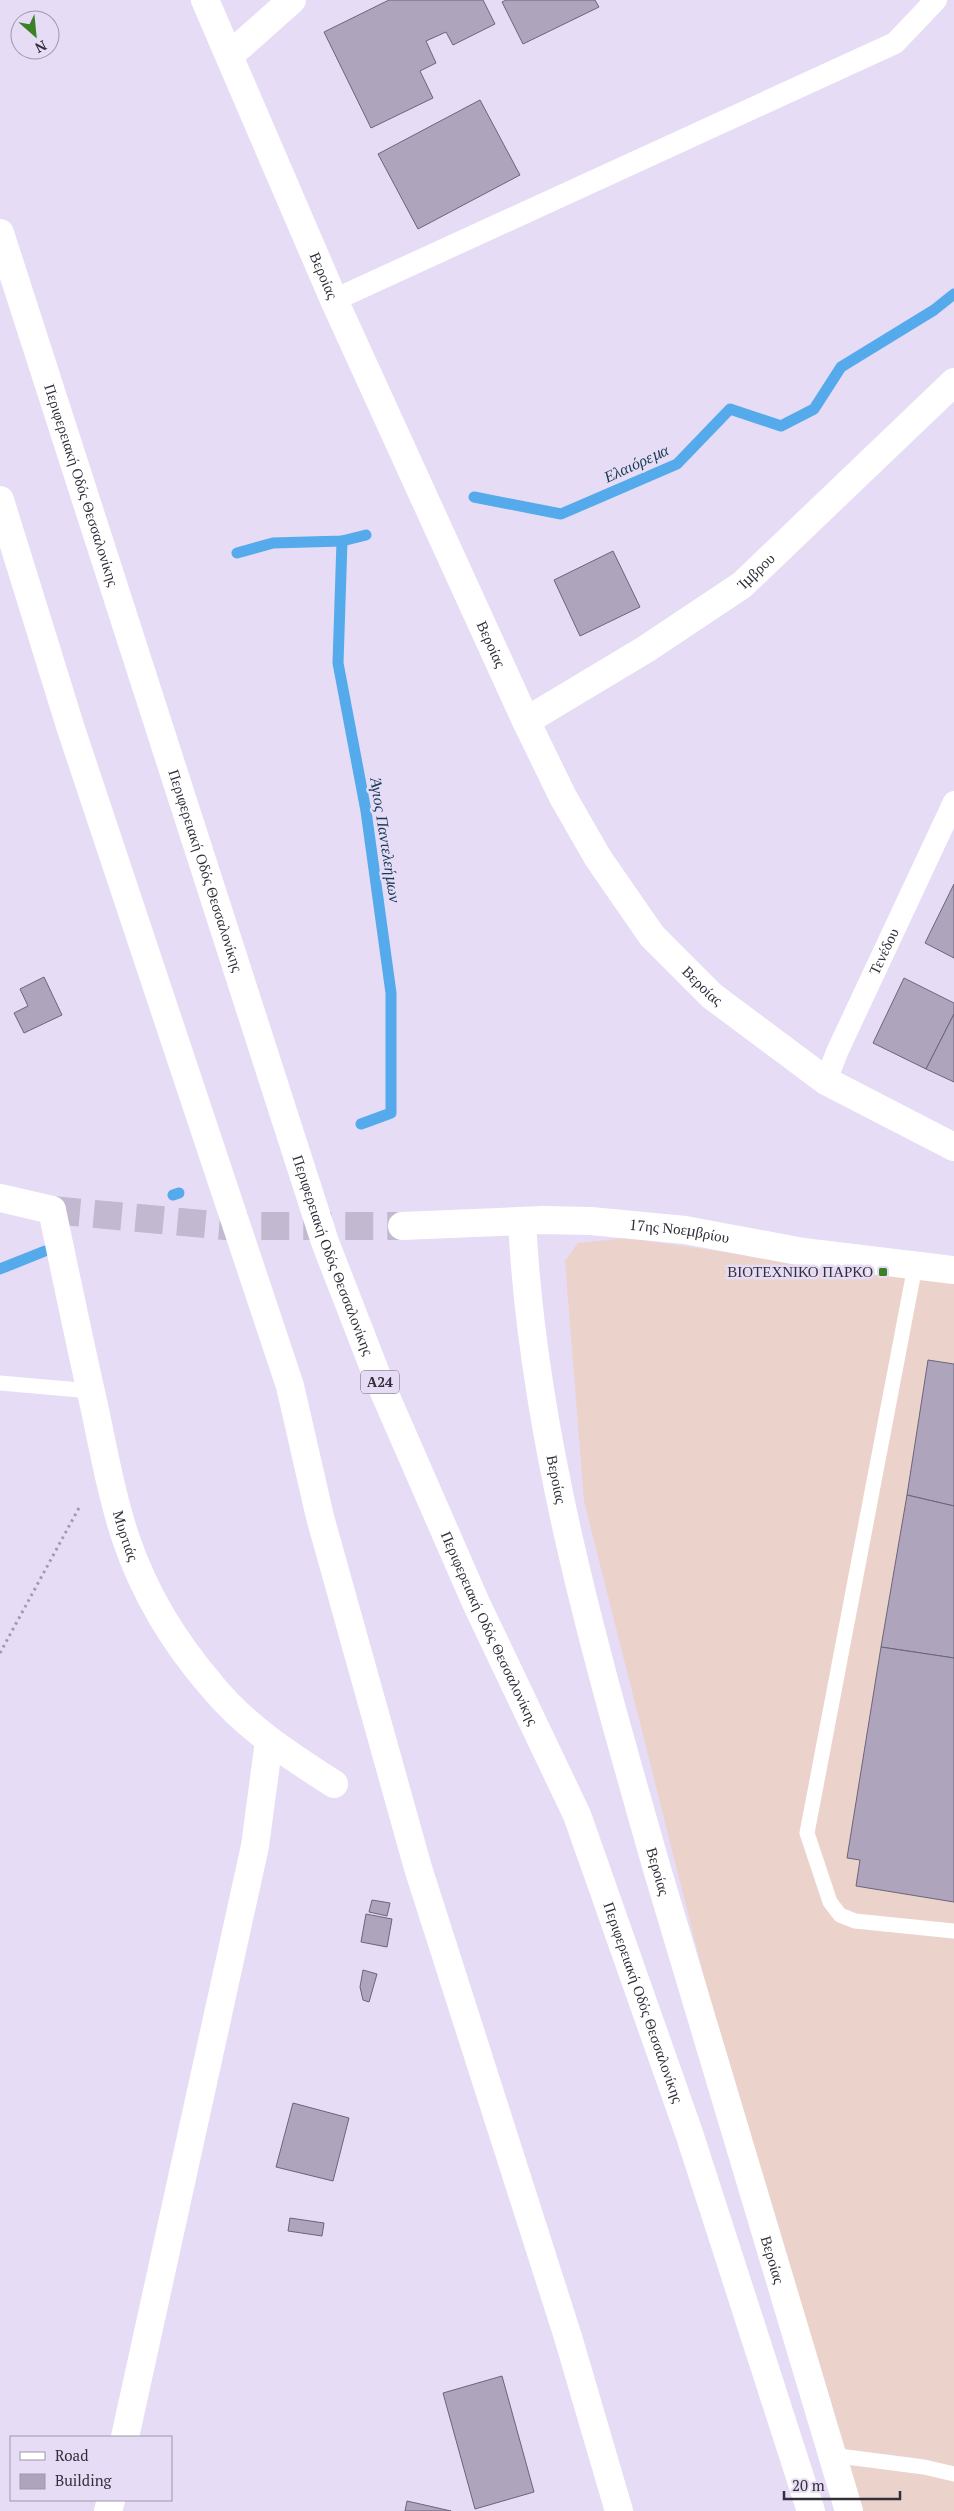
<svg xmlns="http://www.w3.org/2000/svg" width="954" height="2511" font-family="'PT Serif',serif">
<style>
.commercial{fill:#ebd2ca}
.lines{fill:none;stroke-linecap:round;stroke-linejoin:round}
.stream{stroke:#54aaea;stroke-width:11}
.building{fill:#aea5bd;stroke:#6c647a}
.tertiary-tunnel{stroke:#c2b9d0;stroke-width:28;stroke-dasharray:28 14;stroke-linecap:butt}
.path{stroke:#a19aae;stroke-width:3;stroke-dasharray:2.5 4;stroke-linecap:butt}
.service{stroke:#fff;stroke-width:15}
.pedestrian{stroke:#fff;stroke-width:22}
.minor{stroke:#fff;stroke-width:28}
.tertiary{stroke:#fff;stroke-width:28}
.trunk{stroke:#fff;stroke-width:28}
.poi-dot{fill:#3b8227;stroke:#e6dcf6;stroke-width:2}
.labels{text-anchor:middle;stroke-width:5;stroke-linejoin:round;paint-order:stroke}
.shield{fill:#e6dcf6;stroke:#696372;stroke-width:1}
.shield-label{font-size:14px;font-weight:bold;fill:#332f39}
.street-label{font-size:15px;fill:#332f39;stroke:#e6dcf6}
.poi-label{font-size:15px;fill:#332f39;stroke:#e6dcf6;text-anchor:end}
.water-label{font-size:16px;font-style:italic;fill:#173b55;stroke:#e6dcf6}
</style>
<rect width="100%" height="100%" fill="#e6dcf6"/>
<path class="commercial" d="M627 1238 890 1276 954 1282V2511H857L721 2044 584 1501 565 1261 578 1243Z"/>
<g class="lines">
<g class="stream">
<path d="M474 497 561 514 677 464 730 409 781 426 814 409 841 367 934 310 954 294"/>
<path d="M342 541 338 663 366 811 391 993V1113L361 1124"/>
<path d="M237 553 273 543 342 541 366 535"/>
<path d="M173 1195 179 1193"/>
<path d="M0 1269 45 1251"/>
</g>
</g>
<g class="building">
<path d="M389 0H483L495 24 453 45 446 32 426 41 436 63 420 71 433 98 371 128 324 32Z"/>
<path d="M506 0H595L599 7 523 44 502 2Z"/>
<path d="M480 100 520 175 418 229 378 154Z"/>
<path d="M613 551 640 607 580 636 554 580Z"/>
<path d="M954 884V958L925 943Z"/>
<path d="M44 977 62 1015 24 1033 14 1013 28 1006 20 989Z"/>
<path d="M904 978 954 1003V1014L926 1069 873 1043Z"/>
<path d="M954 1014V1082L926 1069Z"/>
<path d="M928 1360 954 1364V1506L907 1495Z"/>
<path d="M907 1495 954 1506V1658L881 1647Z"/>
<path d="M881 1647 954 1658V1902L856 1886 860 1860 847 1858Z"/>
<path d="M372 1900 390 1903 387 1916 369 1912Z"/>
<path d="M366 1914 392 1919 387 1947 361 1942Z"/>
<path d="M363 1970 377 1974 369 2002 363 2000 360 1987Z"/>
<path d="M293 2103 349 2118 333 2181 276 2167Z"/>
<path d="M290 2218 324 2223 322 2236 288 2231Z"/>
<path d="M502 2376 534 2492 475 2509 443 2393Z"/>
<path d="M407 2501 451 2511H405Z"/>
</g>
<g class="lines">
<path class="tertiary-tunnel" d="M52 1210 225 1226H402"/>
<path class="path" d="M0 1653 80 1506"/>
<g class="service">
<path d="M915 1266 807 1833 830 1902 840 1915 855 1921 954 1931"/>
<path d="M0 1383 91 1391"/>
<path d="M831 2455 924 2467 954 2474"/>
</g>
<g class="pedestrian">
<path d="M334 300 895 43 936 0"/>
<path id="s1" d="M826 1081 837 1052 954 802"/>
</g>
<g class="minor">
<path id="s2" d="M205 0 334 300 526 721 563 797 598 858 652 936 712 996 826 1081 954 1147"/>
<path d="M230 55 292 0"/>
<path id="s3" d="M526 721 646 649 742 585 954 382"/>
<path id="s4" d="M52 1210C66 1277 80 1344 95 1410 104 1453 112 1497 126 1539 144 1592 174 1642 211 1685 245 1727 289 1755 334 1784"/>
<path id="s5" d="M522 1221C533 1441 597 1658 657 1869 719 2083 783 2297 849 2511"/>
<path d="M125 2437 255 1846 269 1741"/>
<path d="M108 2511 111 2500"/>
</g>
<g class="tertiary">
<path d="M0 1198 52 1210"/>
<path id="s6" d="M402 1226 543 1220 591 1221 685 1230 803 1252 954 1270"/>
</g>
<g class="trunk">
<path id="s7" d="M0 233 325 1242 377 1376 476 1603 577 1815 689 2133 811 2511"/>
<path d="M0 500 71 729 290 1386 320 1517 418 1868 568 2337 619 2511"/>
</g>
</g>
<rect class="poi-dot" x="878" y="1267" width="10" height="10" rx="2.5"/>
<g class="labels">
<rect class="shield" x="361" y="1370.5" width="38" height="23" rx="4"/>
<g class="shield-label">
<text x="380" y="1387">Α24</text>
</g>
<g class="street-label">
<text dy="5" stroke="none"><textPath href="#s2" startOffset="300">Βεροίας</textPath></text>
<text dy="5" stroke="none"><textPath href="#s7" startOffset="265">Περιφερειακή Οδός Θεσσαλονίκης</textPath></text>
<text dy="5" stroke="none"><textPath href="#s3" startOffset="275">Ίμβρου</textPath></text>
<text dy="5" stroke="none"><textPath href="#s2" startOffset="705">Βεροίας</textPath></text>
<text dy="5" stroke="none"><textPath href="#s7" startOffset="670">Περιφερειακή Οδός Θεσσαλονίκης</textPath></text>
<text dy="5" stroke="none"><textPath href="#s1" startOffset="142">Τενέδου</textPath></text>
<text dy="5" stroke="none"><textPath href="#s2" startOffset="1110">Βεροίας</textPath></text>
<text dy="5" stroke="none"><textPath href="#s6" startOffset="278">17ης Νοεμβρίου</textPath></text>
<text dy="5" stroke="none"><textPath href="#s7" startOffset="1075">Περιφερειακή Οδός Θεσσαλονίκης</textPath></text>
<text dy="5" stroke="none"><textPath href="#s5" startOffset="261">Βεροίας</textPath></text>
<text dy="5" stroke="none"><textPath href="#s4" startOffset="334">Μυρτιάς</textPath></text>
<text dy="5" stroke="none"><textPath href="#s7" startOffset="1480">Περιφερειακή Οδός Θεσσαλονίκης</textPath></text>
<text dy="5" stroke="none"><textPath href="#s5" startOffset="666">Βεροίας</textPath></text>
<text dy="5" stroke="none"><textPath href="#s7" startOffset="1885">Περιφερειακή Οδός Θεσσαλονίκης</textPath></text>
<text dy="5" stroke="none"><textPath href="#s5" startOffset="1071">Βεροίας</textPath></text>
</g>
<g class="poi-label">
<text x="873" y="1277">ΒΙΟΤΕΧΝΙΚΟ ΠΑΡΚΟ</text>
</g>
<g class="water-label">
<text transform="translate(636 463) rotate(-25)" y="6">Ελαιόρεμα</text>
<text transform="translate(386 840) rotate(81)" y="6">Άγιος Παντελεήμων</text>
</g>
</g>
<rect x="10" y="2436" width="162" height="65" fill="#e6dcf6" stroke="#9e97aa"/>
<rect x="20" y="2452" width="25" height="8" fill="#ffffff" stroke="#9e97aa"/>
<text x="55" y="2461" font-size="15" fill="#332f39">Road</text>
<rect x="20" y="2474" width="25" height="15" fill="#aea5bd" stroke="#9e97aa"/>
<text x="55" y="2486" font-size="15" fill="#332f39">Building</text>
<g transform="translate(35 35) rotate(153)"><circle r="24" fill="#e6dcf6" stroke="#9e97aa"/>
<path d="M0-4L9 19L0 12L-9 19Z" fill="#3b8227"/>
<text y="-8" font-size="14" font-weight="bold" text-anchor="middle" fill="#332f39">N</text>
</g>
<path d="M784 2491v8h116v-8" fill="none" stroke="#332f39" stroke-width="2.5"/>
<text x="792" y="2491" font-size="15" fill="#332f39" stroke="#e6dcf6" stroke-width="4" paint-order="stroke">20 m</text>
</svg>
